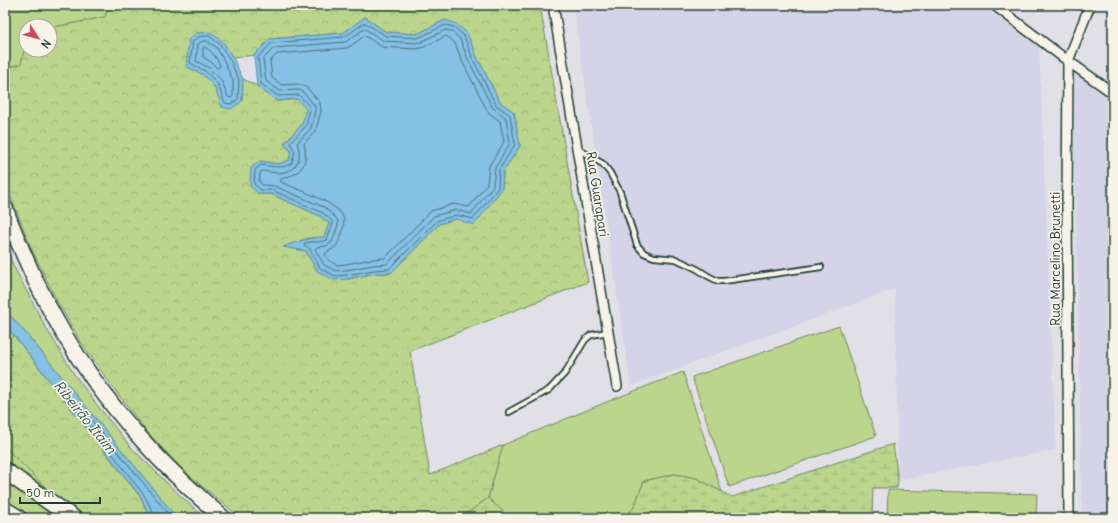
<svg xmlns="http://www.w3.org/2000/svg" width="1118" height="523" font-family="Delius,sans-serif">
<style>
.built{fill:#d4d3e7}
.green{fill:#bcd58c;stroke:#6e8960}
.forest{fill:url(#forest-crowns);stroke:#6e8960;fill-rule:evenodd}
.wetland{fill:url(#wetland-marsh);stroke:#6e8960}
.water{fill:#85c0e5;stroke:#5c8c9e}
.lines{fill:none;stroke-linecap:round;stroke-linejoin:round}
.shore{stroke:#48717b;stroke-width:1}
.service-casing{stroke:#1f3d34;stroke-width:8}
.minor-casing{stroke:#1f3d34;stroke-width:12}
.trunk-casing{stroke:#1f3d34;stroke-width:18}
.motorway-casing{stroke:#1f3d34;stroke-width:19}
.service{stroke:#f7f3e8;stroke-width:4.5}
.minor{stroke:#f7f3e8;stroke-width:9}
.trunk{stroke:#f7f3e8;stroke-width:15}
.motorway{stroke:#f7f3e8;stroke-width:16}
.labels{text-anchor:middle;stroke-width:3.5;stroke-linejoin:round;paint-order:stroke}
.street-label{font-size:13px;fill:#1f3d34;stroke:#f7f3e8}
.water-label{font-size:14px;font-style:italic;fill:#335757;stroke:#f7f3e8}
</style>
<defs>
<pattern id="forest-crowns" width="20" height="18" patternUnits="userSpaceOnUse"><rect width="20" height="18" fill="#bcd58c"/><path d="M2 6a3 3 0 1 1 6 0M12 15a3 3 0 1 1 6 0" fill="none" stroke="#a1b879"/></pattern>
<pattern id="wetland-marsh" width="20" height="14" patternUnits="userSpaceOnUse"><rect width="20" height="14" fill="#bcd58c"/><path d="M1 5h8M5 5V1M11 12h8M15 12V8" fill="none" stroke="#a1b879"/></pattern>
</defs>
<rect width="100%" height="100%" fill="#e2e0e7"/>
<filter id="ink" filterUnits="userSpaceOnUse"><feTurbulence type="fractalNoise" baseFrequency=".025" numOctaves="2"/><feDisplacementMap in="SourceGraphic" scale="8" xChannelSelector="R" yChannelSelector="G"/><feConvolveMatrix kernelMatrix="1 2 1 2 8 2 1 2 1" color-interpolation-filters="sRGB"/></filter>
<g filter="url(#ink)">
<g class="built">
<path d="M573 5H982L1039 47 1056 450 898 480 895 289 631 386Z"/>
<path d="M1073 71 1113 101V518H1082Z"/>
</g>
<g class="green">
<path d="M5 5H109L105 17 50 28V26H26V42L21 64 5 68Z"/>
<path d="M5 245 14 267 45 326 74 374 97 405 130 446 171 487 205 518H177L25 332 5 310Z"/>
<path d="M839 326 876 436 729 487 692 377Z"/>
<path d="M683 372 722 492 696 478 675 474 644 481 634 507 625 518H510L488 498 503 445 609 401Z"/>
<path d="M5 446 56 498 87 518H5Z"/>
<path d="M888 490 1037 494 1036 518H887Z"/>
</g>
<g class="forest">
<path d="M109 5H540L588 282 410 351 430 475 503 445 488 498 461 518H241L186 473 147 432 114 389 84 347 58 303 31 248 9 192 5 175V68L21 64 26 42V50H50V28L105 17ZM365 17 386 32 417 34 445 20 467 33 476 55 500 102 514 112 520 146 503 172 502 189 456 219 439 224 391 273H375L348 279 317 271 306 251 284 247 309 238 324 237 329 223 320 216 271 194H259L260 161 278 164 289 161 291 151 284 143 302 124 307 109 297 99 277 101 257 86 243 79 242 101 223 107 214 86 202 74 223 42 233 58 254 55 270 39 343 33Z"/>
<path d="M5 324 141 498 148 514 152 518H87L56 498 7 449 5 446Z"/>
</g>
<g class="wetland">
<path d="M893 444 898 480 897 488H873L872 518H625L634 507 644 481 674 474 696 478 732 497Z"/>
<path d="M488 498 510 518H461Z"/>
</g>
<g class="water">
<path d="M365 17 386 32 417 34 445 20 455 23 467 33 476 55 500 102 514 112 520 146 503 172 502 189 474 225 456 219 439 224 391 273H375L348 279 334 280 317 271 306 251 283 247C297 241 309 238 324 237L329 223 320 216 271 194H259L250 186 251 168 260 161 278 164 289 160 291 151 284 144 302 124 306 109 297 99 277 101 257 86 254 55 270 39 343 33Z"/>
<path d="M210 32 223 42 233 58 243 79 242 101 231 109 222 107 214 86 202 74 186 67 189 39 197 33Z"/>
<path d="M5 310 25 332 177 518H152L148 514 141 497 5 324Z"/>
</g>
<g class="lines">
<g class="shore">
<path d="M365 23 386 36 418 38 445 25 454 27 464 36 472 57 496 105 510 115 515 144 499 170 498 188 473 219 456 215 437 221 389 269 374 270 347 275 335 276 320 268 310 249 304 245 305 243C312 241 320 243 327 240L333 223 331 220 323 213 272 190H261L254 184 255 170 261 165C273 166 281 170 292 163L295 151 290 143 306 126 310 110 309 106 299 95 278 96 261 84 258 57 272 43 344 37Z"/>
<path d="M365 29 384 41 417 43 421 42 445 30 451 31 460 39 468 59 492 107 506 118 510 143 495 168 493 186 471 214 456 210 434 216 387 264 373 265 346 270 336 271 324 265 315 249 317 247 326 246 332 242 338 225V221L335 217 324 207 274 186 263 185 259 182 260 173 262 171C268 171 273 173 279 173 297 171 303 159 297 143L311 128 315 111V106L304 93 300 90H296L280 91 266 81 263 59 274 48 345 42Z"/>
<path d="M209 36 220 44 230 60 239 80 238 99 231 104 225 103 217 83 205 71 190 63 193 41 199 37Z"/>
<path d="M365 36 382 47 417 49 424 47 446 36 448 37 455 43 462 61 487 110 489 113 500 121 504 142 489 166 487 184 469 207 454 204 431 211 385 258 372 259 346 264 337 265 328 260 325 254C328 251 332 250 335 247 339 243 340 238 342 233 343 228 345 223 343 217 337 202 296 189 281 182L280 181 281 179C286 177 292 176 296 173 306 168 307 154 304 144L316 130 321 111 320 103 308 89 304 86 297 84 282 85 272 78 270 61 277 54 347 48 352 45Z"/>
<path d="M207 41 217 48 225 63 233 81V96L231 98 228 97 221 80 208 67 196 61 198 44 201 42Z"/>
<path d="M204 47C212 50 216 58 220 65L219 67 217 68 211 62 203 57V49Z"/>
<path d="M155 518C154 513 147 501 144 495L73 403V400L76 401 172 518"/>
</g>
<g class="service-casing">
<g id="service">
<path d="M578 149 603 164 610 173 620 192 637 245 644 253 654 257 676 259 697 269 708 276 718 281H724L821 267"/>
<path d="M509 412 549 390 565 373 585 340 591 335 608 332"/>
</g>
</g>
<g class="minor-casing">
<g id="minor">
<path d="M553 5 617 386"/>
<path d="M994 5 1068 61 1113 93"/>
<path d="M1069 518 1067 205 1068 61 1090 5"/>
</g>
</g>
<g class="trunk-casing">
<path id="trunk" d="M5 208C10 223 17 238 23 253 54 326 98 394 153 452 175 476 199 497 223 518"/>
</g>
<g class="motorway-casing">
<g id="motorway">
<path d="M5 471 73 518"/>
<path d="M5 510 18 518"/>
</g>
</g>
<use href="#service" class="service"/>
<use href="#minor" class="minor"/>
<use href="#trunk" class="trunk"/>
<use href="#motorway" class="motorway"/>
</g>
</g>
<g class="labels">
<g class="street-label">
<text transform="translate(598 194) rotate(81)" y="5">Rua Guarapari</text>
<text transform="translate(1055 259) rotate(-90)" y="5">Rua Marcelino Brunetti</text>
</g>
<g class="water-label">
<text transform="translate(85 417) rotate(51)" y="5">Ribeirão Itaim</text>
</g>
</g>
<rect width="1118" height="523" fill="none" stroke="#f7f3e8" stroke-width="20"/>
<rect x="10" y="10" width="1098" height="503" fill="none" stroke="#1f3d34" stroke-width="1.5" filter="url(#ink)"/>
<g transform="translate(38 38) rotate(126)"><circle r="19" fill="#f7f3e8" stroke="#a1aaa0"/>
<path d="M0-3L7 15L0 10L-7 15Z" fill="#d1495b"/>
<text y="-6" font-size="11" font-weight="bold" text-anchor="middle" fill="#1f3d34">N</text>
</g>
<path d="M20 497v6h80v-6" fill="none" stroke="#1f3d34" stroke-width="2"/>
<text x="26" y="497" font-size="12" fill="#1f3d34" stroke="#f7f3e8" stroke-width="3" paint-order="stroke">50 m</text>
</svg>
